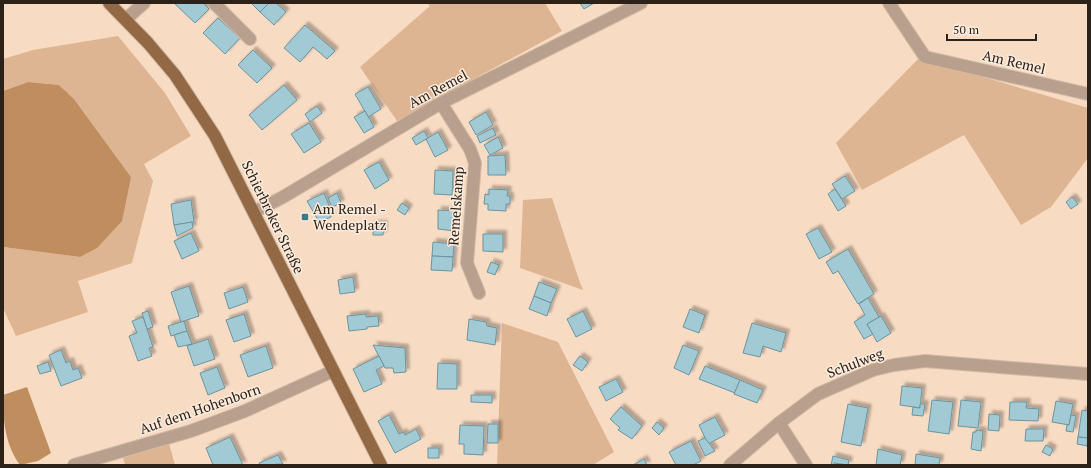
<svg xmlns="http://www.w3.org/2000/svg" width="1091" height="468" font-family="'PT Serif',serif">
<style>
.green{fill:#deb592}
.water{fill:#c08d5f}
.building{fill:#a2cad5;stroke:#6d949e;filter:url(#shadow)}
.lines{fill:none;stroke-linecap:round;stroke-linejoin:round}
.minor-casing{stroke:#d3baa4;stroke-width:14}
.major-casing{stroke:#d3baa4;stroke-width:14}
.minor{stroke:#b8a08c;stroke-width:12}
.major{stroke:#926944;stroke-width:12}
.poi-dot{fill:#387b8b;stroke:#fcebdc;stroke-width:1.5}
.labels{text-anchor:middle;stroke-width:3;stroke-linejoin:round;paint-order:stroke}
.street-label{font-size:14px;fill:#2d2219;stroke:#fcebdc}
.poi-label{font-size:14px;fill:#2d2219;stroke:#fcebdc;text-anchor:start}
</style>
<defs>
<filter id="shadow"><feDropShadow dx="3.5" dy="-3.5" stdDeviation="1" flood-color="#0004"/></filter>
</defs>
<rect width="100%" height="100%" fill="#f8dbc3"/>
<g class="green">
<path d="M427 3H545L562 31 397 121 360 67 430 6Z"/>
<path d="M118 36 165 93 191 136 144 164 153 181 132 263 78 281 88 312 16 336 3 308V247L80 257 131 177 74 99 59 85 28 82 3 91V59L33 50Z"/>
<path d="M919 58 1088 108V158L1051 207 1021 225 964 135 862 190 836 143Z"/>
<path d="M552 198 579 280 583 290 520 268 523 200Z"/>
<path d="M502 323 558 342 614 452 593 465H497Z"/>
<path d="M169 443 175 465H125L123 458Z"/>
</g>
<g class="water">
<path d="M28 82 59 85 74 99 131 177 122 221 97 248 80 257 3 247V91Z"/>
<path d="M27 387 51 453 38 461 20 465C5 445 3 420 3 395Z"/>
</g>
<g class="building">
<path d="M176 3H203L209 9 195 23 175 4Z"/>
<path d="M251 3H269L260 12Z"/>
<path d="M269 3H276L286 12 274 25 260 12Z"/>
<path d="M580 3H594L584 9Z"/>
<path d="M218 18 240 38 225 54 203 33Z"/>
<path d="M305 25 335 51 327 59 313 47 300 62 284 48Z"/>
<path d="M253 50 272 68 257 83 238 65Z"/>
<path d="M284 85 297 100 262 130 249 115Z"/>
<path d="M368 87 381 109 368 117 355 94Z"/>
<path d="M317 106 322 113 310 122 305 114Z"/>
<path d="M365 111 374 127 364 133 354 117Z"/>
<path d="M486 112 493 125 476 135 469 122Z"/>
<path d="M309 123 321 142 304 153 291 134Z"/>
<path d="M493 128 496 135 480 143 477 136Z"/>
<path d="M424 131 428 138 416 145 412 138Z"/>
<path d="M438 132 448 150 435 157 426 139Z"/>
<path d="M498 137 503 148 490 155 484 145Z"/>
<path d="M505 155 506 175H488V156Z"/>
<path d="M379 162 389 180 375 189 364 170Z"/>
<path d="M435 170 453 171 452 195 434 194Z"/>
<path d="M845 176 855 191 842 199 832 184Z"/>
<path d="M489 189 508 190 507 196H510V204H506V211L488 210V204H484L485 194 489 195Z"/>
<path d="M835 189 846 206 838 211 828 194Z"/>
<path d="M324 193 329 205 326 207 331 217 319 222 307 201Z"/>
<path d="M337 193 341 203 332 207 328 198Z"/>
<path d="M1072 197 1078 204 1071 209 1066 202Z"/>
<path d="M191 200 194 222 174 225 171 204Z"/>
<path d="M402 203 409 208 405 215 397 210Z"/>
<path d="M438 210 456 211 455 231 438 229Z"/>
<path d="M192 222 193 228 177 236 174 225Z"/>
<path d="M373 224H384L383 235H373Z"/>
<path d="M818 228 832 252 819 259 806 234Z"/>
<path d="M191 233 199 251 182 259 174 241Z"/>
<path d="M483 234H503V252L483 251Z"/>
<path d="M433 242 454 244 453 257 432 256Z"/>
<path d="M848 249 874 294 858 304 838 271 833 274 826 262Z"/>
<path d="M432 256 453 257 452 271 431 270Z"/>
<path d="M491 262 499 265 495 275 487 272Z"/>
<path d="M353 277 355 292 340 294 338 280Z"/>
<path d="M539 282 557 289 551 303 534 296Z"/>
<path d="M189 286 199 316 181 322 171 292Z"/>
<path d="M243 287 248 302 229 309 224 293Z"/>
<path d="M534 296 551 303 547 316 529 309Z"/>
<path d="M868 298 879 317 867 324 873 334 864 339 854 322 865 315 859 304Z"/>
<path d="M690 309 705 315 699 333 683 327Z"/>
<path d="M148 311 153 327 147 329 142 313Z"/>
<path d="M583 311 592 329 576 337 567 319Z"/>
<path d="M244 314 251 336 234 342 226 320Z"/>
<path d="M366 314V317L378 316 379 326 367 327V329L349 331 347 316Z"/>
<path d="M881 316 891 333 877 342 867 324Z"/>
<path d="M143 317 153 347 149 348 152 356 138 361 129 336 137 333 132 321Z"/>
<path d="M469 319 486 322 487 326 497 328 495 345 467 340Z"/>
<path d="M184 321 187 331 171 336 168 326Z"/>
<path d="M752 323 786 333 781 352 763 346 760 357 743 353Z"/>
<path d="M187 331 192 344 178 347 174 335Z"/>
<path d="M208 339 215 359 194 366 187 346Z"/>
<path d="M373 345 405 348 406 372 394 373 393 368H385Z"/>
<path d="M683 345 699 351 689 375 674 368Z"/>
<path d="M266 346 273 368 248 377 240 355Z"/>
<path d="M61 350 66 363 70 361 73 370 78 368 82 378 61 386 49 355Z"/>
<path d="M379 356 384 366 376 370 382 384 364 392 353 369Z"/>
<path d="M580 356 588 362 582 371 573 365Z"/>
<path d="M48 362 51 371 40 374 37 366Z"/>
<path d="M438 363 457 364V389H437Z"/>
<path d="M705 366 740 380 735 393 699 379Z"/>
<path d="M217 367 225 388 208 395 200 373Z"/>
<path d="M616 379 623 392 606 401 599 387Z"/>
<path d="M740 380 763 390 757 403 734 394Z"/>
<path d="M902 386 922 388 920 408 900 405Z"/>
<path d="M471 395H492V403L471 402Z"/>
<path d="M932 400 953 402 949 434 928 431Z"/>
<path d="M961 400 981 402 978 428 958 426Z"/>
<path d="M1056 401 1073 404 1069 425 1052 422Z"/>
<path d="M1010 402H1027L1026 408 1039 409 1038 421 1009 420Z"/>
<path d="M848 404 868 408 861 446 841 442Z"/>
<path d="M920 404H925L923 416 912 415 913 407 920 408Z"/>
<path d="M621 407 642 426 632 439 618 430 620 428 610 419Z"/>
<path d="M1082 410 1088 411V438L1078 437Z"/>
<path d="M989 414 1000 415 999 431 988 430Z"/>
<path d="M389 415 399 434 403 432 405 435 416 429 421 439 395 453 378 421Z"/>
<path d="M1071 415 1076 416 1073 432 1066 431 1067 425H1069Z"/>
<path d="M715 417 725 435 708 444 699 425Z"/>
<path d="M657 422 664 428 659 435 652 428Z"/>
<path d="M488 424H498V443H487Z"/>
<path d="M460 425 484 426 483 455 464 454V444H459Z"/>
<path d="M1026 429H1044L1043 441H1025Z"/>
<path d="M976 430 983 431 981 451 971 449 973 432H976Z"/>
<path d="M230 437 243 465H213L206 448Z"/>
<path d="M1078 437 1088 438 1087 446 1077 444Z"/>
<path d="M705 438 715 451 705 456 698 441Z"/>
<path d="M691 441 701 461 693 465H676L669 452Z"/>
<path d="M1046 445 1053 449 1050 456 1042 452Z"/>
<rect x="428" y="448" width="11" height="10"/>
<path d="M878 449 902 455 900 465H876Z"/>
<path d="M916 454 940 458 939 465H915Z"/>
<path d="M278 455 283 464 260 465 259 463Z"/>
<path d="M833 456 849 460 848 465 834 463V465H831Z"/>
<path d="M644 459 647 465H633Z"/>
</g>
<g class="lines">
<g class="minor-casing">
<g id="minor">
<path d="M214 3 250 39"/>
<path d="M889 3 925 57 1088 94"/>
<path d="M126 19 144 3"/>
<path d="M441 103 470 149 475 163 467 263 479 293"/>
<path d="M254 212 283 197 441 103 641 3"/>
<path d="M779 423 806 465"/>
<path d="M74 465 191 431 245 411 333 371"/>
<path d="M730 465 779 423 818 394 873 370 894 365 925 361 1088 374"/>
</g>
</g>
<g class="major-casing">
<path id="major" d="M109 3 148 43 175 75 215 136 381 465"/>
</g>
<use href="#minor" class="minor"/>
<use href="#major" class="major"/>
</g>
<rect class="poi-dot" x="301" y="213" width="8" height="8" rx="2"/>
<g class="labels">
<g class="street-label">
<text transform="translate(1014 62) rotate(13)" y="5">Am Remel</text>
<text transform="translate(438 89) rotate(-28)" y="5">Am Remel</text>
<text transform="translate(456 206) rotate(-86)" y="5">Remelskamp</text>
<text transform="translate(273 217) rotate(64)" y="5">Schierbroker Straße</text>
<text transform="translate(855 363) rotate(-21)" y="5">Schulweg</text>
<text transform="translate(200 409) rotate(-19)" y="5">Auf dem Hohenborn</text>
</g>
<g class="poi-label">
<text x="313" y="214">Am Remel -<tspan x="313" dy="16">Wendeplatz</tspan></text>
</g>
</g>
<rect width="1091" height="468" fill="none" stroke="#2d2219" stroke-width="8"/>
<path d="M947 34v6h89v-6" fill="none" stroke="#2d2219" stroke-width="2"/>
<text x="953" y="34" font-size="12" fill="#2d2219" stroke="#fcebdc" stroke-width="3" paint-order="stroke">50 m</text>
</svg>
